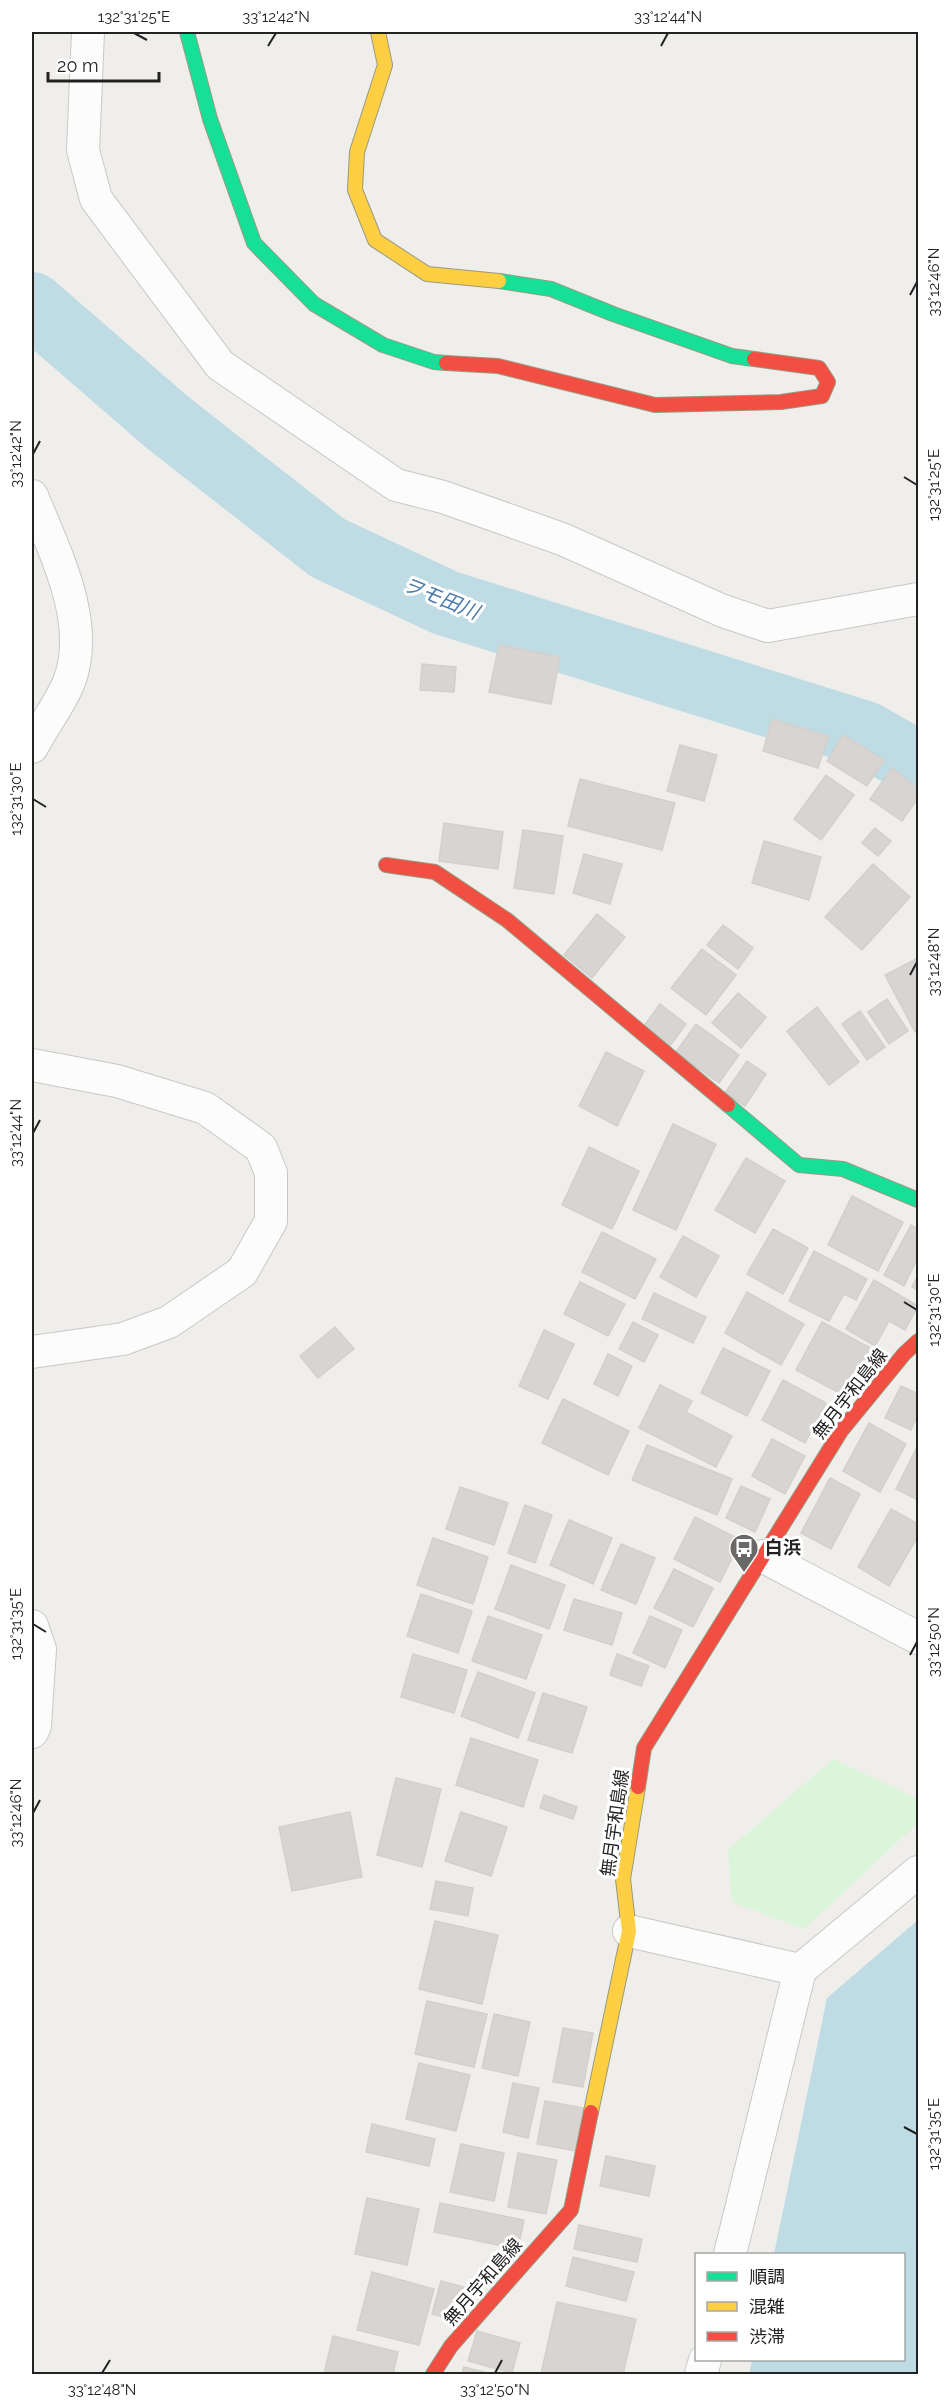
<svg xmlns="http://www.w3.org/2000/svg" width="950" height="2406" font-family="Raleway,'Noto Sans JP',sans-serif">
<style>
.park{fill:#daf5da}
.water{fill:#bfdbe3}
.lines{fill:none;stroke-linecap:round;stroke-linejoin:round}
.river{stroke:#bfdbe3;stroke-width:66}
.building{fill:#d7d4d2;stroke:#d3d0cc;stroke-width:1.5}
.street-casing{stroke:#c9c8c7;stroke-width:34}
.fast-casing{stroke:#999a82;stroke-width:16}
.slow-casing{stroke:#999a82;stroke-width:16}
.jam-casing{stroke:#999a82;stroke-width:16}
.street{stroke:#fdfcfc;stroke-width:32}
.fast{stroke:#16e098;stroke-width:14}
.slow{stroke:#ffcf43;stroke-width:14}
.jam{stroke:#f24e42;stroke-width:14}
.ticks{fill:none;stroke:#222;stroke-width:2}
.labels{text-anchor:middle;stroke-width:6;stroke-linejoin:round;paint-order:stroke}
.street-label{font-size:18px;fill:#222;stroke:#fff}
.poi-label{font-size:18px;font-weight:bold;fill:#222;stroke:#fff;text-anchor:start}
.water-label{font-size:20px;font-style:italic;fill:#4a7aab;stroke:#fff}
.neatline{fill:none;stroke:#222;stroke-width:2}
.ticks-label{font-size:15px;text-anchor:middle;fill:#222}
</style>
<rect width="100%" height="100%" fill="#f0eeeb"/>
<path class="park" d="M833 1759 918 1799V1823L804 1929 732 1902 728 1850Z"/>
<path class="water" d="M918 1920V2374H749L752 2360H904V2254H774L827 1998Z"/>
<g class="lines">
<path class="river" d="M32 305 167 422 328 548 446 603 865 734 918 764"/>
</g>
<g class="building">
<path d="M499 645 560 657 551 704 489 692Z"/>
<path d="M422 664 456 667 454 692 420 690Z"/>
<path d="M772 719 828 736 818 768 763 751Z"/>
<path d="M843 735 884 760 867 786 827 761Z"/>
<path d="M680 745 717 755 704 801 667 791Z"/>
<path d="M892 768 918 788V798L902 821 870 799Z"/>
<path d="M826 775 854 795 821 840 794 819Z"/>
<path d="M580 779 675 803 662 850 568 826Z"/>
<path d="M444 823 503 832 498 869 439 861Z"/>
<path d="M875 828 891 841 878 856 862 843Z"/>
<path d="M523 830 563 836 554 894 514 888Z"/>
<path d="M764 841 821 857 809 900 752 883Z"/>
<path d="M584 854 622 864 610 904 573 893Z"/>
<path d="M873 864 910 897 862 950 825 917Z"/>
<path d="M597 914 625 937 592 978 564 955Z"/>
<path d="M723 925 753 948 738 969 707 945Z"/>
<path d="M702 949 736 975 706 1015 671 988Z"/>
<path d="M918 958V1030L915 1032 885 975Z"/>
<path d="M738 993 766 1017 741 1048 712 1023Z"/>
<path d="M887 999 908 1031 889 1044 868 1012Z"/>
<path d="M660 1004 686 1024 670 1046 643 1027Z"/>
<path d="M817 1007 859 1062 829 1085 787 1031Z"/>
<path d="M860 1011 885 1047 867 1060 842 1024Z"/>
<path d="M696 1024 739 1055 719 1083 676 1052Z"/>
<path d="M606 1052 644 1071 617 1126 579 1106Z"/>
<path d="M747 1061 766 1074 745 1106 725 1093Z"/>
<path d="M673 1124 716 1144 676 1230 633 1210Z"/>
<path d="M589 1147 639 1171 612 1229 562 1205Z"/>
<path d="M746 1158 785 1181 755 1233 715 1210Z"/>
<path d="M852 1196 903 1222 878 1271 828 1245Z"/>
<path d="M911 1225 918 1229V1257L904 1286 884 1275Z"/>
<path d="M773 1229 808 1248 783 1294 747 1274Z"/>
<path d="M602 1232 656 1259 635 1299 582 1272Z"/>
<path d="M683 1236 719 1256 696 1297 660 1277Z"/>
<path d="M814 1251 867 1279 856 1300 844 1294 829 1321 789 1301Z"/>
<path d="M918 1275V1290L912 1287Z"/>
<path d="M874 1280 918 1306 905 1330 889 1321 875 1346 846 1329Z"/>
<path d="M580 1282 625 1304 608 1336 564 1314Z"/>
<path d="M747 1292 804 1324 781 1365 725 1333Z"/>
<path d="M654 1293 706 1317 693 1343 642 1319Z"/>
<path d="M633 1322 658 1335 644 1362 619 1349Z"/>
<path d="M822 1322 874 1350 849 1398 796 1370Z"/>
<path d="M335 1327 354 1349 318 1378 300 1356Z"/>
<path d="M544 1330 574 1344 548 1399 519 1386Z"/>
<path d="M723 1348 770 1371 747 1416 701 1393Z"/>
<path d="M608 1354 632 1366 618 1396 594 1384Z"/>
<path d="M783 1380 826 1403 805 1443 762 1420Z"/>
<path d="M660 1385 692 1401 686 1412 732 1436 716 1467 639 1428Z"/>
<path d="M901 1386 918 1394V1414L911 1430 885 1418Z"/>
<path d="M563 1399 629 1431 608 1475 542 1443Z"/>
<path d="M869 1423 906 1444 880 1492 843 1471Z"/>
<path d="M772 1439 805 1456 785 1494 752 1476Z"/>
<path d="M647 1445 732 1479 717 1515 632 1480Z"/>
<path d="M918 1445V1500L896 1489Z"/>
<path d="M830 1478 860 1494 831 1549 801 1533Z"/>
<path d="M741 1486 770 1499 755 1532 726 1518Z"/>
<path d="M460 1487 508 1503 494 1545 446 1529Z"/>
<path d="M525 1505 552 1515 535 1563 508 1553Z"/>
<path d="M891 1509 918 1524V1536L889 1586 858 1567Z"/>
<path d="M695 1517 741 1540 720 1582 674 1559Z"/>
<path d="M569 1520 612 1538 593 1584 550 1565Z"/>
<path d="M433 1538 488 1557 473 1604 417 1585Z"/>
<path d="M621 1544 655 1558 636 1604 601 1590Z"/>
<path d="M511 1565 565 1585 549 1629 495 1609Z"/>
<path d="M674 1569 713 1588 693 1627 654 1608Z"/>
<path d="M421 1594 472 1611 458 1653 407 1636Z"/>
<path d="M574 1599 622 1613 612 1645 564 1630Z"/>
<path d="M488 1616 542 1635 526 1679 472 1661Z"/>
<path d="M650 1616 682 1630 665 1668 633 1653Z"/>
<path d="M413 1654 467 1670 454 1713 401 1697Z"/>
<path d="M617 1654 649 1666 641 1686 610 1675Z"/>
<path d="M478 1672 535 1693 518 1738 461 1716Z"/>
<path d="M543 1693 587 1707 572 1753 528 1740Z"/>
<path d="M471 1738 538 1760 523 1807 456 1785Z"/>
<path d="M396 1778 441 1789 422 1867 377 1855Z"/>
<path d="M544 1795 577 1807 573 1819 540 1808Z"/>
<path d="M350 1812 362 1877 292 1891 279 1827Z"/>
<path d="M461 1812 507 1827 491 1876 445 1861Z"/>
<path d="M436 1881 473 1888 468 1916 430 1909Z"/>
<path d="M435 1921 498 1935 482 2004 419 1989Z"/>
<path d="M427 2001 487 2014 474 2067 415 2054Z"/>
<path d="M494 2014 530 2022 518 2076 482 2068Z"/>
<path d="M563 2028 593 2033 583 2087 553 2082Z"/>
<path d="M419 2063 470 2075 456 2131 406 2119Z"/>
<path d="M513 2083 539 2088 528 2138 503 2132Z"/>
<path d="M545 2101 584 2108 576 2151 537 2144Z"/>
<path d="M372 2124 435 2139 429 2166 366 2152Z"/>
<path d="M461 2144 504 2153 494 2201 450 2192Z"/>
<path d="M518 2153 557 2160 546 2214 508 2207Z"/>
<path d="M606 2156 655 2166 649 2196 600 2186Z"/>
<path d="M367 2198 419 2209 407 2265 355 2254Z"/>
<path d="M440 2203 524 2220 518 2249 434 2232Z"/>
<path d="M579 2225 642 2239 637 2262 574 2249Z"/>
<path d="M573 2257 634 2272 626 2301 566 2286Z"/>
<path d="M372 2272 434 2289 419 2345 357 2330Z"/>
<path d="M441 2281 464 2287 456 2320 432 2314Z"/>
<path d="M557 2302 636 2319 623 2374H541Z"/>
<path d="M477 2331 520 2343 512 2373 468 2361Z"/>
<path d="M333 2336 398 2352 393 2374H324Z"/>
<path d="M464 2367 492 2374H462Z"/>
</g>
<g class="lines">
<g class="street-casing">
<g id="street">
<path d="M88 32 83 150 96 199 220 365 396 485 443 497 562 539 723 611 768 626 918 599"/>
<path d="M32 496C54 551 92 622 69 682 60 704 43 726 32 747"/>
<path d="M32 1065 117 1081 205 1108 261 1148 271 1173V1221L242 1272 169 1322 123 1339 32 1352"/>
<path d="M762 1556 918 1638"/>
<path d="M32 1626 40 1649 35 1726 32 1732"/>
<path d="M629 1931 800 1970 918 1872"/>
<path d="M730 2254 800 1970"/>
<path d="M701 2374 705 2360"/>
</g>
</g>
<g class="fast-casing">
<g id="fast">
<path d="M187 32 210 119 254 243 314 304 383 345 434 362 446 363"/>
<path d="M499 281 551 289 613 314 732 356 754 359"/>
<path d="M728 1105 799 1165 843 1169 918 1200"/>
</g>
</g>
<g class="slow-casing">
<g id="slow">
<path d="M378 32 385 65 357 152 355 190 375 240 427 274 499 281"/>
<path d="M591 2112 629 1931 623 1879 638 1787"/>
</g>
</g>
<g class="jam-casing">
<g id="jam">
<path d="M446 363 498 366 655 405 781 402 822 396 828 382 819 368 754 359"/>
<path d="M386 865 435 872 507 920 728 1105"/>
<path d="M638 1787 644 1748 841 1431 904 1354 918 1341"/>
<path d="M433 2374 451 2346 571 2210 591 2112"/>
</g>
</g>
<use href="#street" class="street"/>
<use href="#fast" class="fast"/>
<use href="#slow" class="slow"/>
<use href="#jam" class="jam"/>
</g>
<path class="ticks" d="M134 33 147 40M268 46 276 33M661 46 668 33M910 295 917 282M33 454 40 441M904 477 917 485M33 799 46 807M910 975 917 962M33 1133 40 1120M904 1302 917 1310M33 1624 46 1632M910 1655 917 1642M33 1813 40 1800M904 2127 917 2134M102 2373 110 2360M495 2373 502 2360"/>
<defs>
<g id="bus-pin" transform="scale(1.5)"><path d="M0 17L-7.5 6A9.5 9.5 0 1 1 7.5 6Z" fill="#6a6968" stroke="#fff"/><path d="M-5-6H5V4H4V6H2V4H-2V6H-4V4H-5ZM-3.5-4V0h7V-4ZM-3.5 1.2v1.5H-2V1.2ZM2 1.2v1.5H3.5V1.2Z" fill="#fff"/></g>
</defs>
<g fill-rule="evenodd">
<use href="#bus-pin" x="744" y="1548"/>
</g>
<g class="labels">
<g class="street-label">
<text transform="translate(850 1394) rotate(-52)" y="6">無月宇和島線</text>
<text transform="translate(615 1823) rotate(-82)" y="6">無月宇和島線</text>
<text transform="translate(483 2282) rotate(-49)" y="6">無月宇和島線</text>
</g>
<g class="poi-label">
<text x="765" y="1554">白浜</text>
</g>
<g class="water-label">
<text transform="translate(441 598) rotate(22)" y="7">ヲモ田川</text>
</g>
</g>
<rect width="950" height="2406" fill="none" stroke="#ffffff" stroke-width="66"/>
<rect x="695" y="2253" width="210" height="108" fill="#ffffff" stroke="#a7a7a7" stroke-width="1.5"/>
<rect x="707" y="2272" width="30" height="9" fill="#16e098" stroke="#a7a7a7" stroke-width="1.5"/>
<text x="749" y="2283" font-size="18" fill="#222222">順調</text>
<rect x="707" y="2302" width="30" height="9" fill="#ffcf43" stroke="#a7a7a7" stroke-width="1.5"/>
<text x="749" y="2313" font-size="18" fill="#222222">混雑</text>
<rect x="707" y="2332" width="30" height="9" fill="#f24e42" stroke="#a7a7a7" stroke-width="1.5"/>
<text x="749" y="2343" font-size="18" fill="#222222">渋滞</text>
<path d="M48 72v9h111v-9" fill="none" stroke="#222222" stroke-width="3"/>
<text x="57" y="72" font-size="18" fill="#222222" stroke="#ffffff" stroke-width="4.5" paint-order="stroke">20 m</text>
<rect x="33" y="33" width="884" height="2340" class="neatline"/>
<g class="ticks-label">
<text x="134" y="22">132°31'25"E</text>
<text x="276" y="22">33°12'42"N</text>
<text x="668" y="22">33°12'44"N</text>
<text transform="translate(934 282) rotate(-90)" y="5">33°12'46"N</text>
<text transform="translate(16 454) rotate(-90)" y="5">33°12'42"N</text>
<text transform="translate(934 485) rotate(-90)" y="5">132°31'25"E</text>
<text transform="translate(16 799) rotate(-90)" y="5">132°31'30"E</text>
<text transform="translate(934 962) rotate(-90)" y="5">33°12'48"N</text>
<text transform="translate(16 1133) rotate(-90)" y="5">33°12'44"N</text>
<text transform="translate(934 1310) rotate(-90)" y="5">132°31'30"E</text>
<text transform="translate(16 1624) rotate(-90)" y="5">132°31'35"E</text>
<text transform="translate(934 1642) rotate(-90)" y="5">33°12'50"N</text>
<text transform="translate(16 1813) rotate(-90)" y="5">33°12'46"N</text>
<text transform="translate(934 2134) rotate(-90)" y="5">132°31'35"E</text>
<text x="102" y="2395">33°12'48"N</text>
<text x="495" y="2395">33°12'50"N</text>
</g>
</svg>
